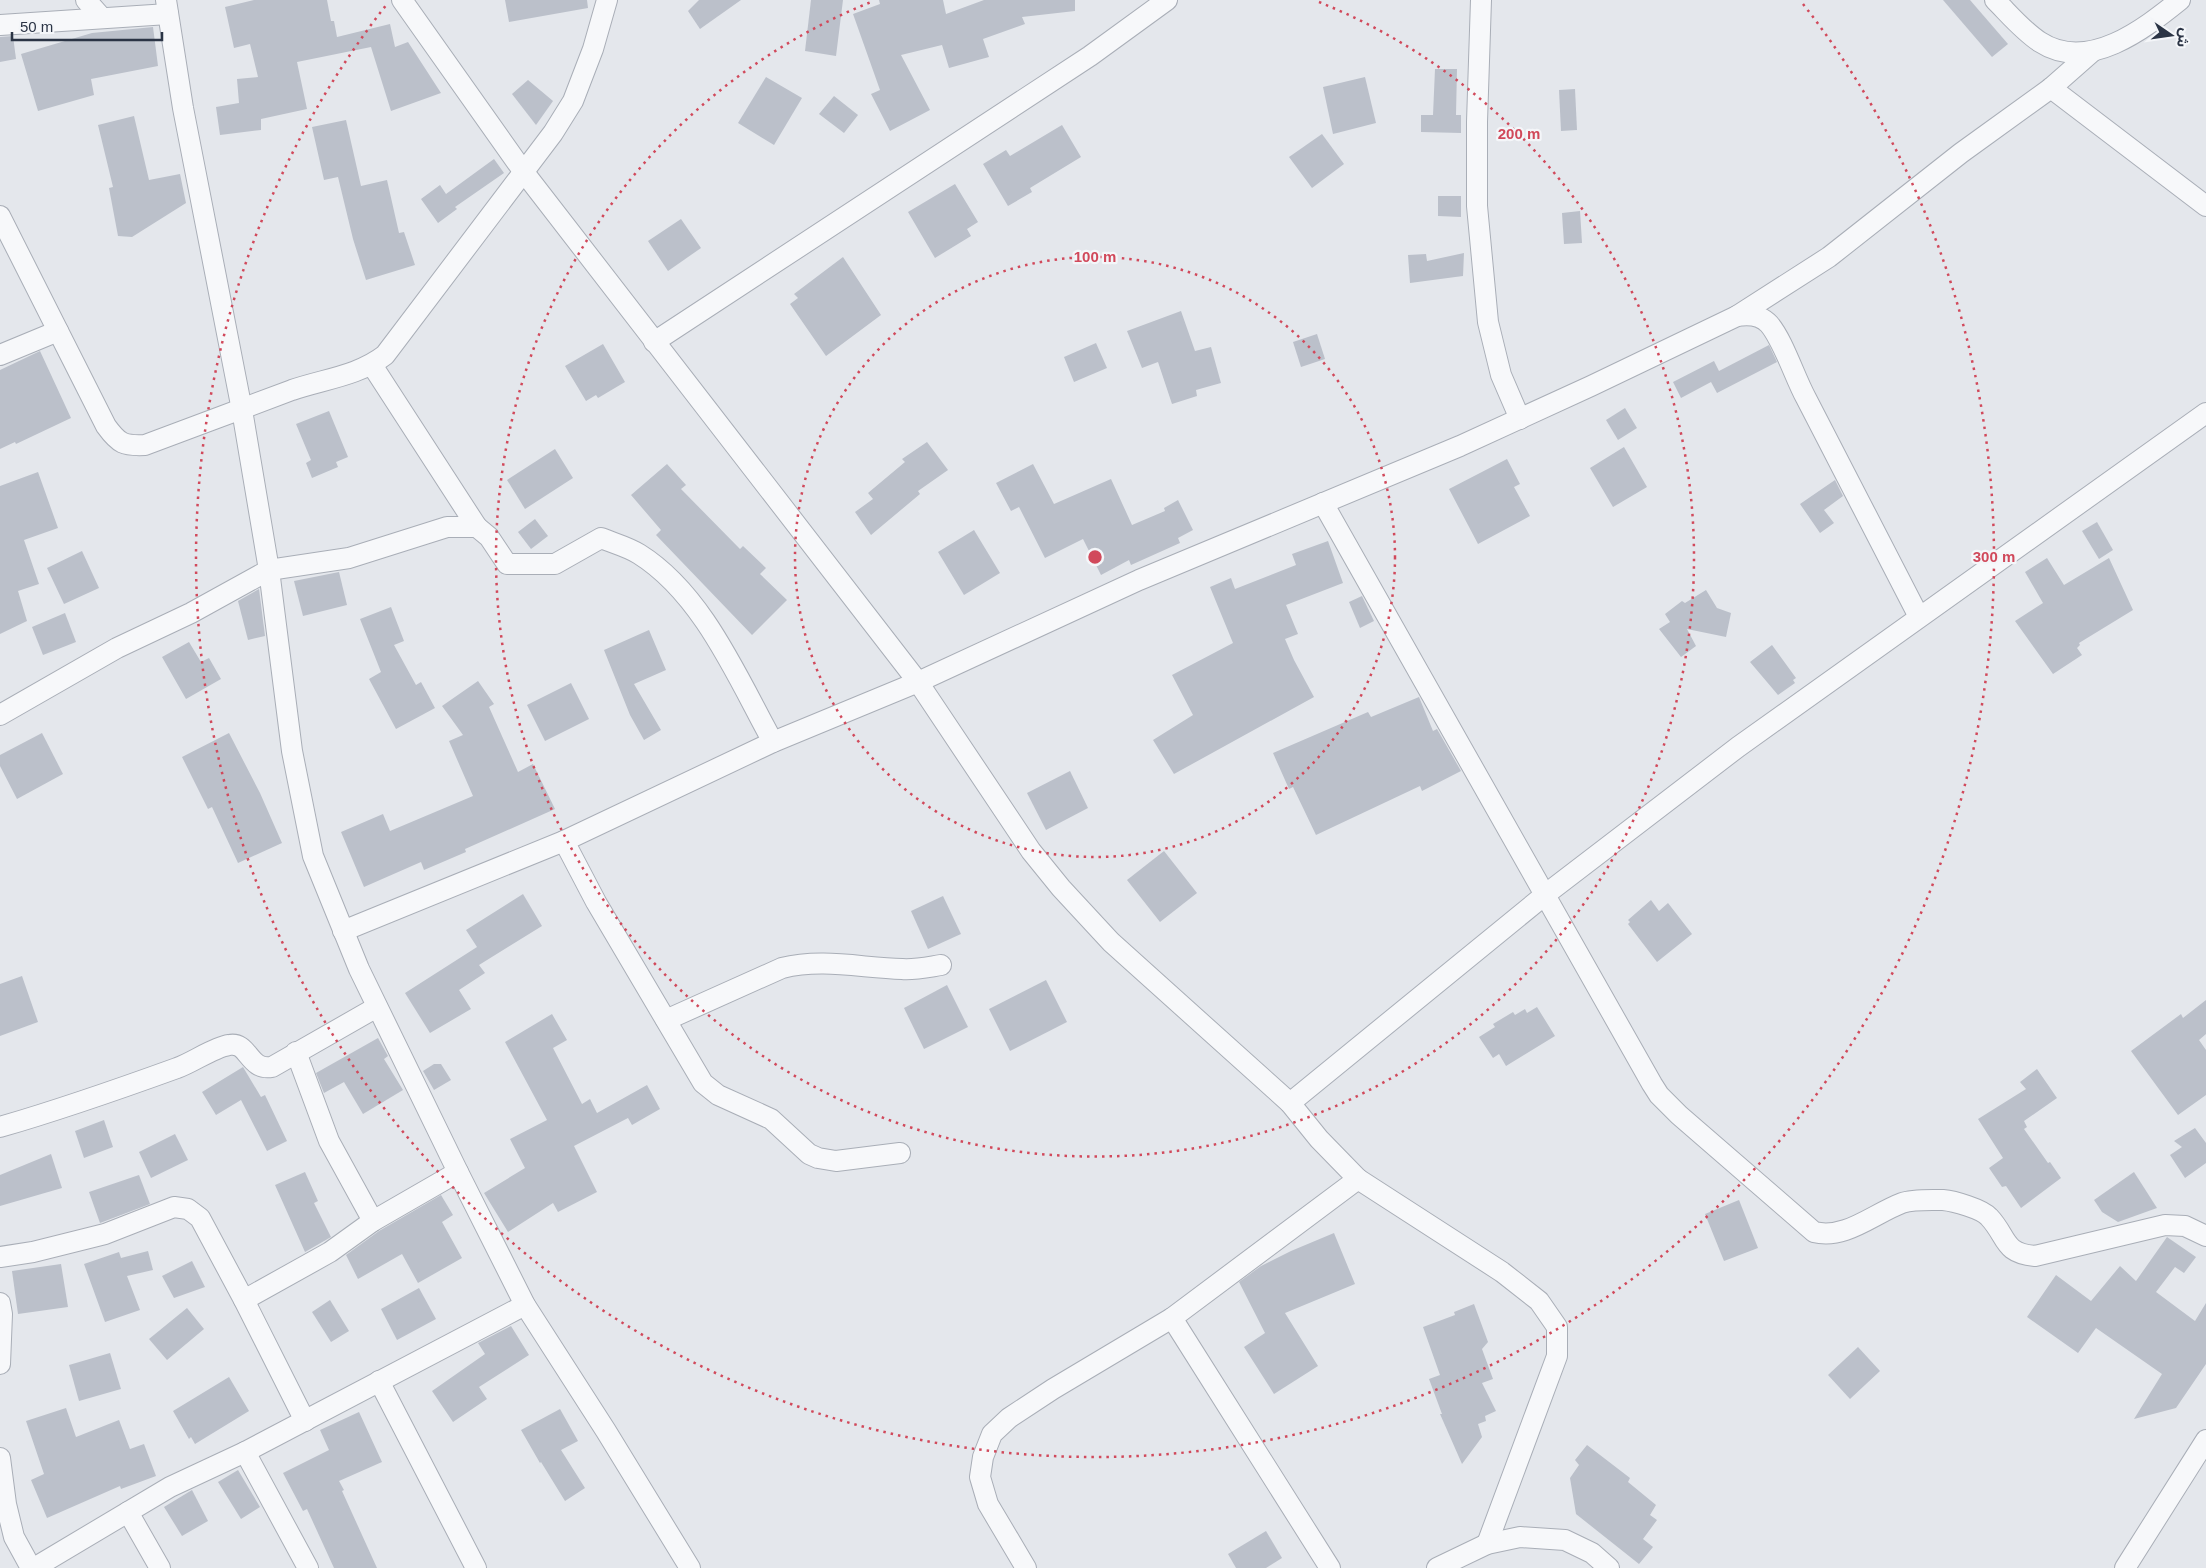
<svg xmlns="http://www.w3.org/2000/svg" width="2206" height="1568" font-family="Helvetica,'Noto Sans Arabic',sans-serif">
<style>
.building{fill:#bbc0ca}
.lines{fill:none;stroke-linecap:round;stroke-linejoin:round}
.minor-casing{stroke:#a9aeb7;stroke-width:22}
.minor{stroke:#f7f8fa;stroke-width:20}
.ring{fill:none;stroke:#d1495b;stroke-width:2.5;stroke-dasharray:2.5 5}
.centre{fill:#d1495b;stroke:#f4f6f9;stroke-width:2.5}
.ring-label{font-size:15px;text-anchor:middle;font-weight:bold;fill:#d1495b;stroke:#f4f6f9;stroke-width:4.5;stroke-linejoin:round;paint-order:stroke}
</style>
<rect width="100%" height="100%" fill="#e4e7ec"/>
<g class="building">
<path d="M254 0H327L331 21H334L337 37 390 24 395 47 408 42 441 93 391 111 371 47 297 62 307 109 261 119V130L220 135 216 107 239 103 237 79 258 77 250 44 234 48 225 7Z"/>
<path d="M505 0H587L588 8 509 22Z"/>
<path d="M699 0H741L700 29 688 11Z"/>
<path d="M811 0H843L836 56 805 51Z"/>
<path d="M879 0H943L946 14 984 0H1075V11L1022 17 1025 24 983 39 989 57 949 68 942 45 901 55 930 110 890 131 871 94 880 90 853 14 880 4Z"/>
<path d="M1943 0H1970L2008 44 1992 57Z"/>
<path d="M153 27 158 66 91 79 94 95 38 111 21 54 92 33Z"/>
<path d="M13 36 16 59 0 62V37Z"/>
<path d="M1435 69H1457L1456 115H1461V133L1421 132V115H1433Z"/>
<path d="M766 77 802 98 774 145 738 123Z"/>
<path d="M1365 77 1376 123 1333 134 1323 87Z"/>
<path d="M528 80 553 101 536 125 512 94Z"/>
<path d="M1575 89 1577 130 1561 131 1559 90Z"/>
<path d="M834 96 858 115 844 133 819 114Z"/>
<path d="M134 116 149 180 180 174 186 203 132 237 118 236 109 188 113 187 98 125Z"/>
<path d="M346 120 361 186 387 180 399 233 404 232 415 265 366 280 353 239 338 177 324 180 312 127Z"/>
<path d="M1062 125 1081 157 1030 188 1032 192 1008 206 983 164 1006 150 1010 156Z"/>
<path d="M1322 134 1344 164 1312 188 1289 157Z"/>
<path d="M494 159 504 173 455 207 457 209 438 223 421 199 440 185 446 194Z"/>
<path d="M955 184 978 222 967 229 971 236 935 258 908 212Z"/>
<path d="M1438 196H1461V217L1438 216Z"/>
<path d="M1580 211 1582 243 1564 244 1562 213Z"/>
<path d="M681 219 701 248 668 271 648 241Z"/>
<path d="M1464 253 1463 276 1410 283 1408 255 1426 254 1427 261Z"/>
<path d="M843 257 881 315 826 356 790 304 798 298 794 294Z"/>
<path d="M1181 311 1195 351 1211 347 1221 383 1196 390 1197 396 1172 404 1158 362 1142 368 1127 331Z"/>
<path d="M1317 334 1325 359 1301 367 1293 342Z"/>
<path d="M1096 343 1107 368 1074 382 1064 357Z"/>
<path d="M603 344 625 382 598 398 596 395 586 401 565 366Z"/>
<path d="M1769 345 1777 362 1717 393 1711 382 1681 398 1673 382 1714 361 1719 371Z"/>
<path d="M40 351 71 418 16 444 15 442 0 449V370Z"/>
<path d="M1625 408 1637 428 1618 440 1606 420Z"/>
<path d="M329 411 348 457 336 462 338 467 312 478 306 463 311 460 296 424Z"/>
<path d="M927 442 948 470 918 491 920 494 871 535 855 512 873 499 868 493 905 462 902 459Z"/>
<path d="M1624 447 1647 487 1613 507 1590 468Z"/>
<path d="M555 449 573 478 525 509 507 480Z"/>
<path d="M1507 459 1520 484 1514 487 1530 516 1478 544 1449 489Z"/>
<path d="M667 464 686 485 681 489 740 549 743 546 766 568 760 574 787 600 752 635 656 535 661 530 631 495Z"/>
<path d="M1033 464 1054 504 1111 479 1132 525 1165 511 1164 508 1178 500 1193 530 1178 538 1180 543 1131 565 1129 560 1101 575 1083 539 1045 558 1019 507 1011 511 996 483Z"/>
<path d="M38 472 58 528 24 540 39 584 18 591 27 621 0 634V486Z"/>
<path d="M1835 480 1843 496 1824 510 1834 523 1820 533 1800 504Z"/>
<path d="M535 519 548 536 531 549 518 532Z"/>
<path d="M2097 522 2113 550 2099 559 2082 531Z"/>
<path d="M974 530 1000 573 964 595 938 552Z"/>
<path d="M1328 541 1343 583 1286 605 1298 634 1285 639 1294 660 1314 697 1174 774 1153 740 1193 715 1172 675 1233 643 1210 587 1231 578 1235 589 1296 565 1292 554Z"/>
<path d="M82 551 99 588 64 604 47 568Z"/>
<path d="M2047 558 2064 585 2109 558 2133 610 2079 643 2080 645 2077 648 2082 655 2053 674 2015 621 2043 603 2025 572Z"/>
<path d="M339 572 347 605 303 616 294 581Z"/>
<path d="M259 589 265 636 248 640 238 601Z"/>
<path d="M1706 590 1717 608 1731 613 1726 637 1687 629 1696 646 1681 657 1659 629 1670 622 1665 614 1682 601 1685 603Z"/>
<path d="M1362 596 1374 621 1360 628 1349 602Z"/>
<path d="M391 607 404 641 394 645 416 685 421 682 435 708 396 729 369 679 381 672 360 619Z"/>
<path d="M65 613 76 642 43 655 32 627Z"/>
<path d="M649 630 666 670 634 684 661 730 644 740 630 715 604 650Z"/>
<path d="M189 642 201 662 209 658 221 679 186 699 162 657Z"/>
<path d="M1772 645 1796 678 1793 680 1795 683 1778 695 1750 662Z"/>
<path d="M478 681 494 704 489 707 518 772 533 764 555 809 465 849 466 852 424 870 421 862 364 887 341 832 383 814 390 831 473 796 449 741 463 735 442 706Z"/>
<path d="M571 683 589 719 545 741 527 705Z"/>
<path d="M1419 697 1433 731 1437 729 1461 771 1422 791 1420 786 1316 835 1293 787 1289 789 1273 753 1368 712 1371 717Z"/>
<path d="M42 733 63 774 17 799 0 766V755Z"/>
<path d="M229 733 260 793 282 843 238 863 212 807 208 809 182 757Z"/>
<path d="M1070 771 1088 808 1046 830 1027 793Z"/>
<path d="M1164 851 1197 893 1160 922 1127 880Z"/>
<path d="M523 894 542 926 479 965 485 973 459 990 471 1009 430 1033 405 993 477 947 466 930Z"/>
<path d="M943 896 961 934 928 949 911 911Z"/>
<path d="M1651 900 1659 911 1668 903 1692 934 1657 962 1628 924 1630 922 1628 920Z"/>
<path d="M22 976 38 1022 0 1036V984Z"/>
<path d="M1046 980 1067 1022 1010 1051 989 1009Z"/>
<path d="M947 985 968 1027 924 1049 904 1008Z"/>
<path d="M2206 1000V1034L2199 1040 2206 1050V1095L2178 1115 2131 1051 2181 1014 2183 1018Z"/>
<path d="M1537 1007 1555 1036 1506 1066 1499 1054 1493 1058 1479 1037 1495 1027 1493 1024 1513 1012 1515 1015 1525 1009 1527 1013Z"/>
<path d="M552 1014 567 1040 553 1048 582 1104 590 1099 597 1113 647 1085 660 1109 632 1125 628 1118 574 1146 597 1192 558 1212 553 1203 508 1232 484 1193 525 1168 510 1139 547 1120 505 1042Z"/>
<path d="M378 1038 388 1056 384 1059 403 1090 363 1114 344 1082 324 1093 316 1073Z"/>
<path d="M434 1064H441L451 1080 434 1090 423 1071Z"/>
<path d="M243 1067 261 1097 265 1095 287 1141 267 1151 241 1100 216 1115 202 1092Z"/>
<path d="M2037 1069 2057 1098 2024 1121 2027 1127 2024 1129 2048 1163 2050 1162 2061 1178 2021 1208 2006 1186 2002 1187 1989 1168 2003 1158 1978 1119 2026 1089 2020 1082Z"/>
<path d="M104 1120 113 1147 84 1158 75 1131Z"/>
<path d="M2195 1128 2206 1143V1163L2185 1178 2170 1155 2182 1147 2174 1141Z"/>
<path d="M175 1134 188 1160 151 1178 139 1152Z"/>
<path d="M51 1154 62 1188 0 1206V1175Z"/>
<path d="M305 1172 318 1201 314 1203 331 1237 305 1252 275 1185Z"/>
<path d="M2134 1172 2157 1208 2118 1222 2102 1212 2094 1200Z"/>
<path d="M139 1175 150 1204 100 1223 89 1192Z"/>
<path d="M441 1195 453 1215 442 1222 462 1258 418 1283 402 1254 358 1279 346 1255 379 1231Z"/>
<path d="M1739 1200 1758 1248 1724 1261 1705 1214Z"/>
<path d="M1334 1233 1355 1284 1285 1313 1318 1366 1274 1394 1244 1347 1265 1333 1239 1282 1261 1266 1291 1251Z"/>
<path d="M2167 1237 2196 1257 2184 1273 2175 1267 2156 1292 2195 1321 2206 1303V1364L2176 1408 2134 1419 2162 1374 2096 1328 2078 1353 2027 1317 2056 1275 2091 1301 2120 1266 2136 1281Z"/>
<path d="M148 1251 153 1270 127 1276 140 1310 105 1322 84 1264 119 1252 121 1258Z"/>
<path d="M192 1261 205 1287 174 1298 162 1276Z"/>
<path d="M61 1264 68 1307 18 1314 12 1271Z"/>
<path d="M419 1288 436 1319 397 1340 381 1309Z"/>
<path d="M330 1300 349 1331 331 1342 312 1312Z"/>
<path d="M1474 1304 1488 1342 1482 1349 1493 1379 1482 1383 1496 1411 1485 1416 1486 1421 1478 1424 1482 1437 1462 1464 1440 1414H1442L1429 1379 1440 1375 1423 1327 1455 1315 1454 1312Z"/>
<path d="M187 1308 204 1329 167 1360 149 1339Z"/>
<path d="M511 1326 529 1355 479 1387 487 1399 453 1422 432 1391 485 1354 478 1343Z"/>
<path d="M1858 1347 1880 1371 1850 1399 1828 1375Z"/>
<path d="M110 1353 121 1389 79 1401 69 1365Z"/>
<path d="M229 1377 249 1411 195 1444 191 1437 189 1439 173 1411Z"/>
<path d="M66 1408 76 1437 119 1420 130 1449 144 1444 156 1476 121 1489 120 1486 47 1518 31 1480 44 1474 26 1421Z"/>
<path d="M560 1409 578 1441 561 1450 585 1488 565 1501 541 1462 540 1463 521 1430Z"/>
<path d="M359 1412 382 1462 339 1481 344 1490 342 1491 377 1568H334L307 1509 303 1511 283 1473 329 1450 320 1430Z"/>
<path d="M1587 1445 1630 1478 1628 1482 1656 1505 1650 1515 1657 1520 1643 1539 1653 1547 1639 1564 1576 1514 1570 1478 1579 1465 1575 1460Z"/>
<path d="M238 1470 260 1507 241 1519 218 1482Z"/>
<path d="M192 1490 208 1521 182 1536 164 1507Z"/>
<path d="M1266 1531 1282 1558 1266 1568H1236L1228 1554Z"/>
</g>
<g class="lines">
<g class="minor-casing">
<g id="minor">
<path d="M86 0 102 18"/>
<path d="M166 0 183 108 242 410 269 570 292 751 313 856 359 969 458 1172 525 1305 606 1431 690 1568"/>
<path d="M402 0 523 171 918 682 1031 851 1061 888 1111 942 1290 1103 1319 1139 1358 1179 1172 1318 1053 1389 1009 1418 992 1434 983 1457 980 1477 988 1504 1026 1568"/>
<path d="M1481 0 1477 122V206L1488 322 1501 375 1520 419"/>
<path d="M1995 0C2009 14 2023 31 2040 42 2088 73 2144 29 2180 0"/>
<path d="M0 25 168 14"/>
<path d="M2051 88 2206 206"/>
<path d="M0 216 106 426C119 444 124 446 145 445 194 427 243 408 292 390 324 379 358 376 385 355L553 133 573 101 593 49 607 0"/>
<path d="M1737 316 1829 257 1961 153 2051 88 2093 51"/>
<path d="M654 342 1090 56 1167 0"/>
<path d="M0 355 58 331"/>
<path d="M372 365 477 527"/>
<path d="M1323 503 1652 1084 1659 1095 1679 1115 1814 1232C1845 1240 1873 1214 1902 1203 1913 1199 1932 1200 1943 1200 1954 1201 1982 1209 1989 1217 2008 1237 2002 1253 2035 1256L2165 1225 2185 1226 2206 1236"/>
<path d="M0 715 117 648 191 613 269 570 349 558 447 527H477L489 537 507 564H555L601 538C613 543 628 547 639 554 703 594 738 679 773 742"/>
<path d="M564 841 596 902 703 1083 718 1095 771 1119 809 1154 818 1158 836 1161 900 1153"/>
<path d="M343 931 564 841 773 742 918 682 1139 580 1460 446 1591 386 1737 316C1749 314 1761 315 1769 324 1783 340 1795 378 1806 398 1844 471 1881 544 1919 617"/>
<path d="M666 1020 782 968C822 958 862 968 902 969 915 970 928 967 941 965"/>
<path d="M296 1052 329 1141 373 1221"/>
<path d="M1290 1103 1546 894 1738 747 2206 413"/>
<path d="M0 1127C59 1110 119 1089 177 1068 192 1063 214 1047 229 1045 249 1041 248 1071 272 1067L377 1007"/>
<path d="M1358 1179 1502 1272 1539 1301 1557 1327V1356L1487 1544"/>
<path d="M0 1257 33 1252 105 1234 174 1207 188 1209 200 1218 244 1300 305 1421"/>
<path d="M244 1300 330 1252 373 1221 458 1172"/>
<path d="M0 1303 2 1314 0 1364"/>
<path d="M1172 1318 1330 1568"/>
<path d="M379 1381 476 1568"/>
<path d="M245 1452 308 1568"/>
<path d="M0 1458 6 1504 14 1537 31 1568"/>
<path d="M128 1512 160 1568"/>
<path d="M34 1568 170 1487 245 1452 525 1305"/>
<path d="M1437 1568 1487 1544 1520 1537 1565 1540 1592 1553 1609 1568"/>
<path d="M2125 1568 2206 1440"/>
</g>
</g>
<use href="#minor" class="minor"/>
</g>
<g class="ring">
<circle cx="1095" cy="557" r="300"/>
<path d="M1319 2A599 599 0 1 1 871 2"/>
<path d="M1803 4A899 899 0 1 1 387 4"/>
</g>
<circle cx="1095" cy="557" r="8" class="centre"/>
<g class="ring-label">
<text x="1519" y="139">200 m</text>
<text x="1095" y="262">100 m</text>
<text x="1994" y="562">300 m</text>
</g>
<g transform="translate(2171 35) rotate(103)" stroke="#f4f6f9" stroke-width="4" paint-order="stroke">
<path d="M0-4L9 19L0 12L-9 19Z" fill="#2b3445"/>
<text y="-8" font-size="14" font-weight="bold" text-anchor="middle" fill="#2b3445">ش</text>
</g>
<path d="M12 32v8h150v-8" fill="none" stroke="#2b3445" stroke-width="2.5"/>
<text x="20" y="32" font-size="15" fill="#2b3445" stroke="#f4f6f9" stroke-width="4" paint-order="stroke">50 m</text>
</svg>
